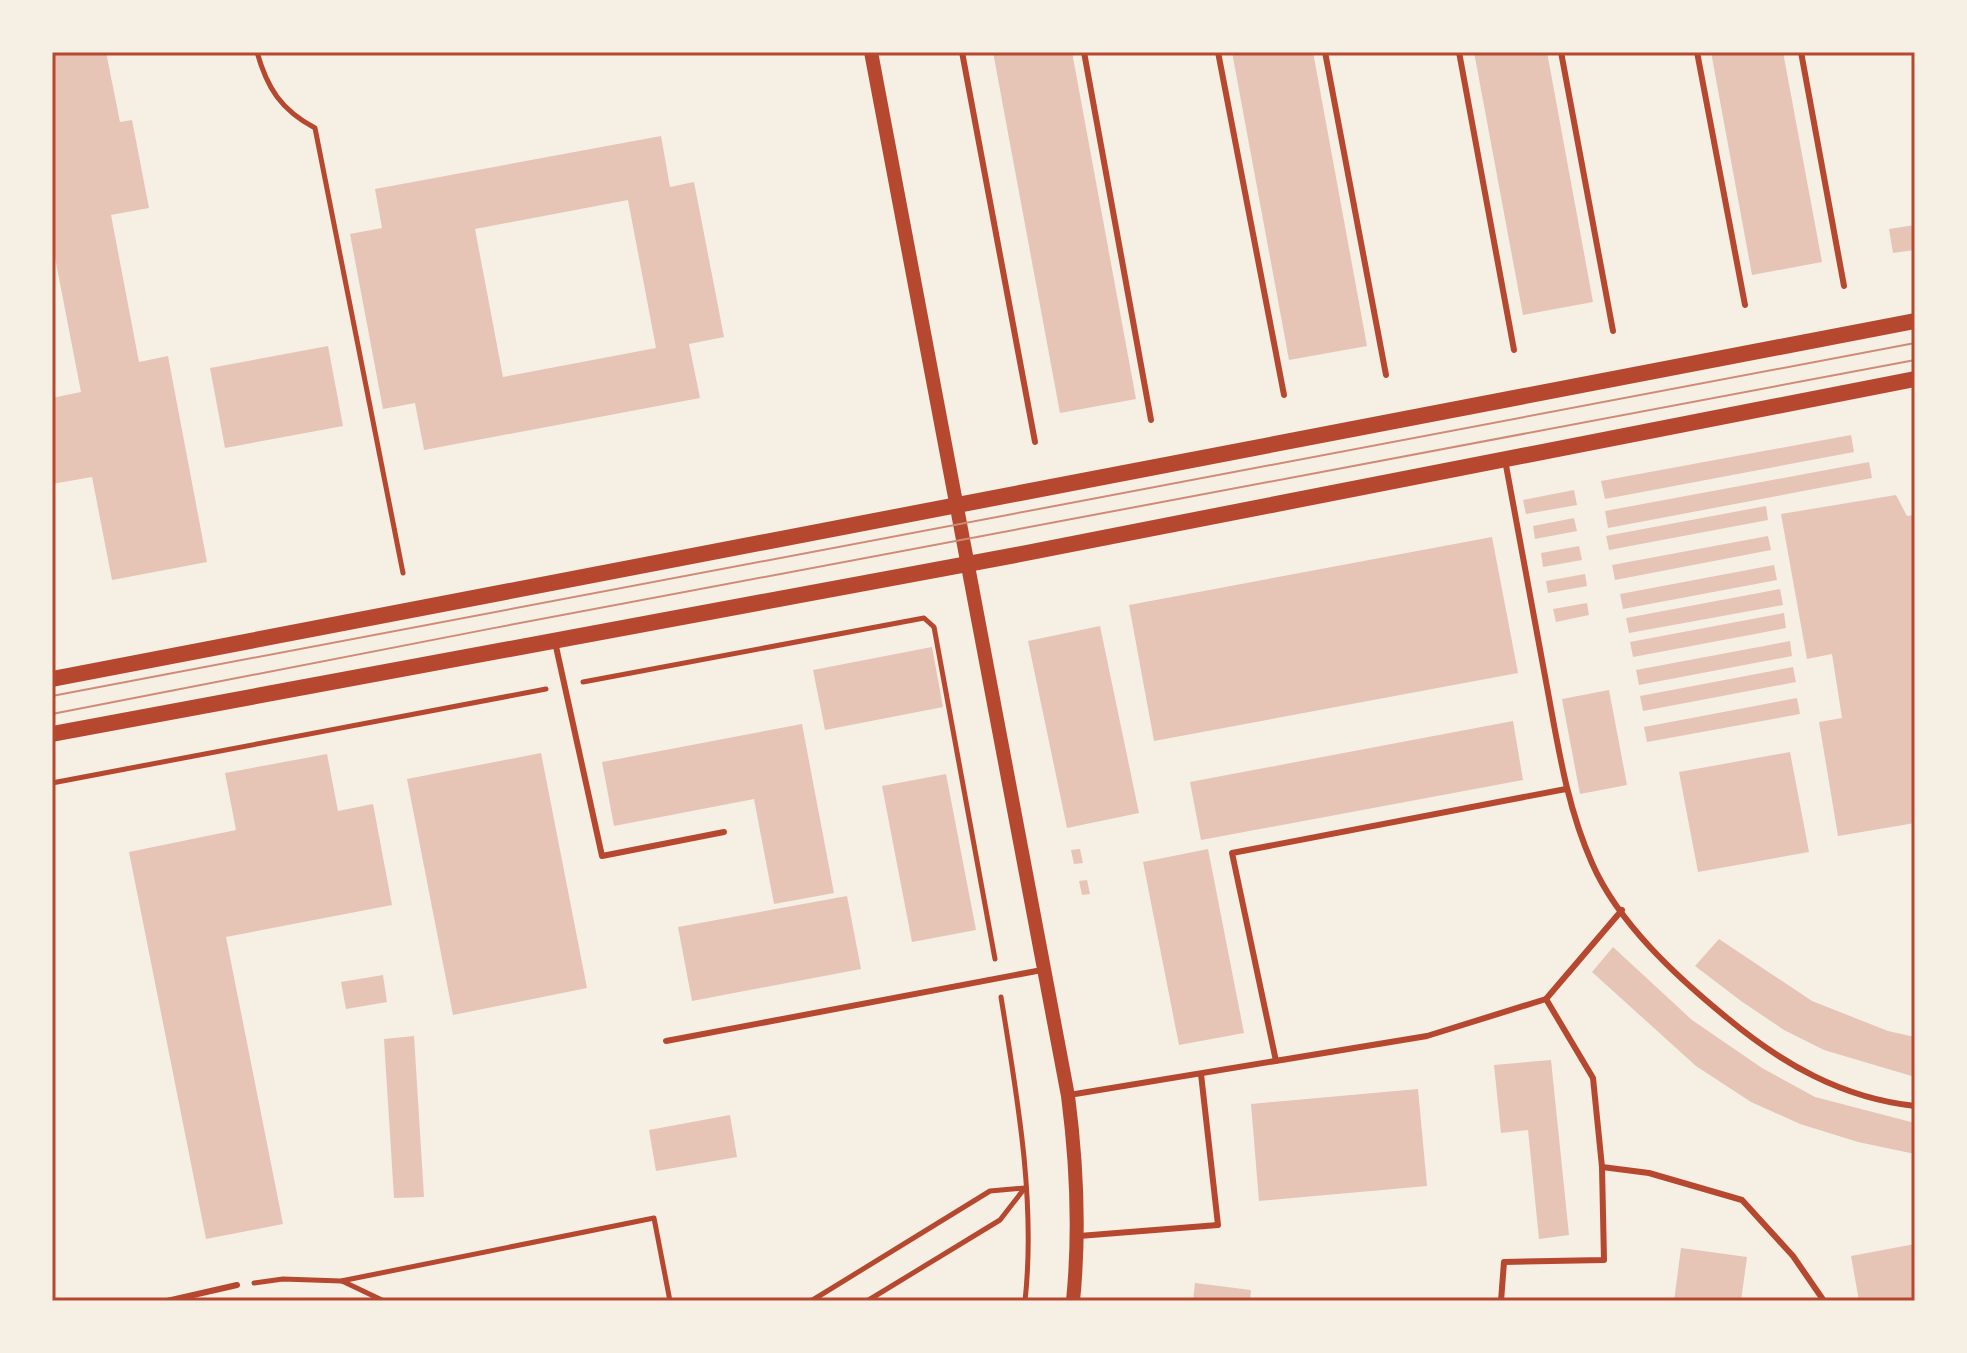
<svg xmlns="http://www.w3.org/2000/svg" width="1967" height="1353" font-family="'Work Sans',sans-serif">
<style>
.building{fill:#e6c5b7;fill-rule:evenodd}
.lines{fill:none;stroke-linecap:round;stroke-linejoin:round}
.path{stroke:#b5482f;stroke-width:5}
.service{stroke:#b5482f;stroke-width:6}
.tertiary{stroke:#b5482f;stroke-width:14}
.secondary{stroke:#b5482f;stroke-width:16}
.tram{stroke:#cf8b77;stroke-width:2}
.neatline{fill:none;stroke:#b5482f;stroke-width:3}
</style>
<rect width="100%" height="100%" fill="#f6efe4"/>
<g class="building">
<path d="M52 52H106L120 122 132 120 149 208 111 215 139 362 168 356 207 562 112 580 92 477 52 484V398L81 392 52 242Z"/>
<path d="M993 52H1072L1136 399 1060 413Z"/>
<path d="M1232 52H1313L1367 346 1289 360Z"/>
<path d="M1474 52H1547L1593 302 1523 315Z"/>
<path d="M1711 52H1783L1822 262 1752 275Z"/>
<path d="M661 136 670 187 694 182 724 337 689 344 700 398 424 450 415 403 383 409 350 234 382 228 375 189ZM628 200 656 348 503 377 475 229Z"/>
<path d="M1915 225V250L1893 253 1889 229Z"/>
<path d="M328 346 343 426 225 448 210 368Z"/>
<path d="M1851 435 1854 452 1605 499 1601 481Z"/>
<path d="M1869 462 1872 478 1608 528 1605 511Z"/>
<path d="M1574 490 1577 505 1526 514 1523 500Z"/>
<path d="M1896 495 1907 516 1915 515V823L1838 836 1819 722 1842 718 1832 654 1807 659 1781 514Z"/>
<path d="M1766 506 1768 520 1609 550 1606 536Z"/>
<path d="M1574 518 1577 531 1535 539 1533 526Z"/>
<path d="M1768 536 1771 550 1615 580 1612 565Z"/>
<path d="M1492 537 1518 673 1154 741 1129 605Z"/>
<path d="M1579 546 1582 560 1543 567 1541 553Z"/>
<path d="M1774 565 1777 580 1623 609 1620 594Z"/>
<path d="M1585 574 1587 586 1548 593 1546 581Z"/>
<path d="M1780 589 1783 605 1629 633 1626 618Z"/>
<path d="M1587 603 1589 615 1556 622 1553 609Z"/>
<path d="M1784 613 1786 628 1633 657 1630 642Z"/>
<path d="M1100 626 1139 813 1067 828 1028 641Z"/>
<path d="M1790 641 1792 656 1639 685 1636 670Z"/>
<path d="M932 647 943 707 825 730 813 670Z"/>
<path d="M1793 667 1796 682 1643 711 1640 696Z"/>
<path d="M1609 690 1627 785 1580 794 1562 699Z"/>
<path d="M1797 698 1800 714 1647 742 1644 727Z"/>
<path d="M1513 721 1523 780 1201 840 1190 782Z"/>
<path d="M802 724 834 893 774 904 754 799 614 826 602 762Z"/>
<path d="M1790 752 1809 852 1698 872 1679 772Z"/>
<path d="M541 753 587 988 453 1015 407 779Z"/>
<path d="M327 754 338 811 373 804 392 905 226 937 283 1224 206 1239 129 852 236 830 225 773Z"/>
<path d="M946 774 976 930 912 942 882 786Z"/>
<path d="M1080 849 1083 863 1074 864 1071 850Z"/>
<path d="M1208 849 1244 1033 1179 1045 1143 862Z"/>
<path d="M1087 880 1090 894 1082 895 1079 881Z"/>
<path d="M847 896 861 969 692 1001 678 927Z"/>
<path d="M1719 939 1812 1001 1888 1031 1915 1037V1077L1824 1050 1784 1030 1741 1001 1695 966Z"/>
<path d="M1613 947 1692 1020 1762 1068 1815 1097 1915 1123V1154L1858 1142 1800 1124 1751 1102 1696 1066 1592 972Z"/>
<path d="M383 975 387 1002 346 1009 341 982Z"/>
<path d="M414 1036 424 1197 394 1198 384 1039Z"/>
<path d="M1551 1060 1569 1235 1539 1239 1528 1130 1501 1133 1494 1065Z"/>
<path d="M1418 1089 1427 1186 1259 1201 1251 1104Z"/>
<path d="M730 1115 737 1157 656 1171 649 1130Z"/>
<path d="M1915 1244V1301H1859L1851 1256Z"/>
<path d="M1681 1248 1747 1257 1741 1301H1674Z"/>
<path d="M1195 1283 1251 1290 1250 1301H1193Z"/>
</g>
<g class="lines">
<g class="path">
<path d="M257 52C267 88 281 110 315 128L403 573"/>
<path d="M583 682 924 618 934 627 995 959"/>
<path d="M52 783 546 689"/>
<path d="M1001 997C1017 1096 1036 1201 1025 1301"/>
<path d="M342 1281 384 1301"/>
<path d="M254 1283 283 1279 341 1281 654 1218 670 1301"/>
<path d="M811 1301 990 1191 1025 1188"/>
<path d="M867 1301 1000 1220 1024 1189"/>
</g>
<g class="service">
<path d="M962 52 1035 442"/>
<path d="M1084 52 1151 420"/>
<path d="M1218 52 1284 395"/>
<path d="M1325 52 1386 375"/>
<path d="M1459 52 1514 350"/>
<path d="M1561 52 1613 331"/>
<path d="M1697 52 1745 305"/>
<path d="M1801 52 1844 286"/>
<path d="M1505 460C1519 535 1533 611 1547 687 1558 746 1567 807 1592 863 1618 923 1677 977 1726 1017 1782 1064 1842 1098 1915 1106"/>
<path d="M555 642 602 856 724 832"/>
<path d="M666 1041 1042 970"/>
<path d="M1276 1061 1232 853 1566 789"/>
<path d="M1069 1095 1427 1036 1546 999 1622 910"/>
<path d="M1602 1167 1649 1173 1742 1200 1793 1256 1824 1301"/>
<path d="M1079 1236 1218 1225 1201 1074"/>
<path d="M167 1301 237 1285"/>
<path d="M1501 1301 1504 1262 1604 1260 1602 1167 1593 1078 1546 999"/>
</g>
<path class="tertiary" d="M871 52 1068 1096C1077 1165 1080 1231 1073 1301"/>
<g class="secondary">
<path d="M52 679 1915 321"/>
<path d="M52 734 1021 554 1915 379"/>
</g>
<g class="tram">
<path d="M52 696 1915 343"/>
<path d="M52 714C672 591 1294 479 1915 360"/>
</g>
</g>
<rect width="1967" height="1353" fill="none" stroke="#f6efe4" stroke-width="108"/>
<rect x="54" y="54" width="1859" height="1245" class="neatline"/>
</svg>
